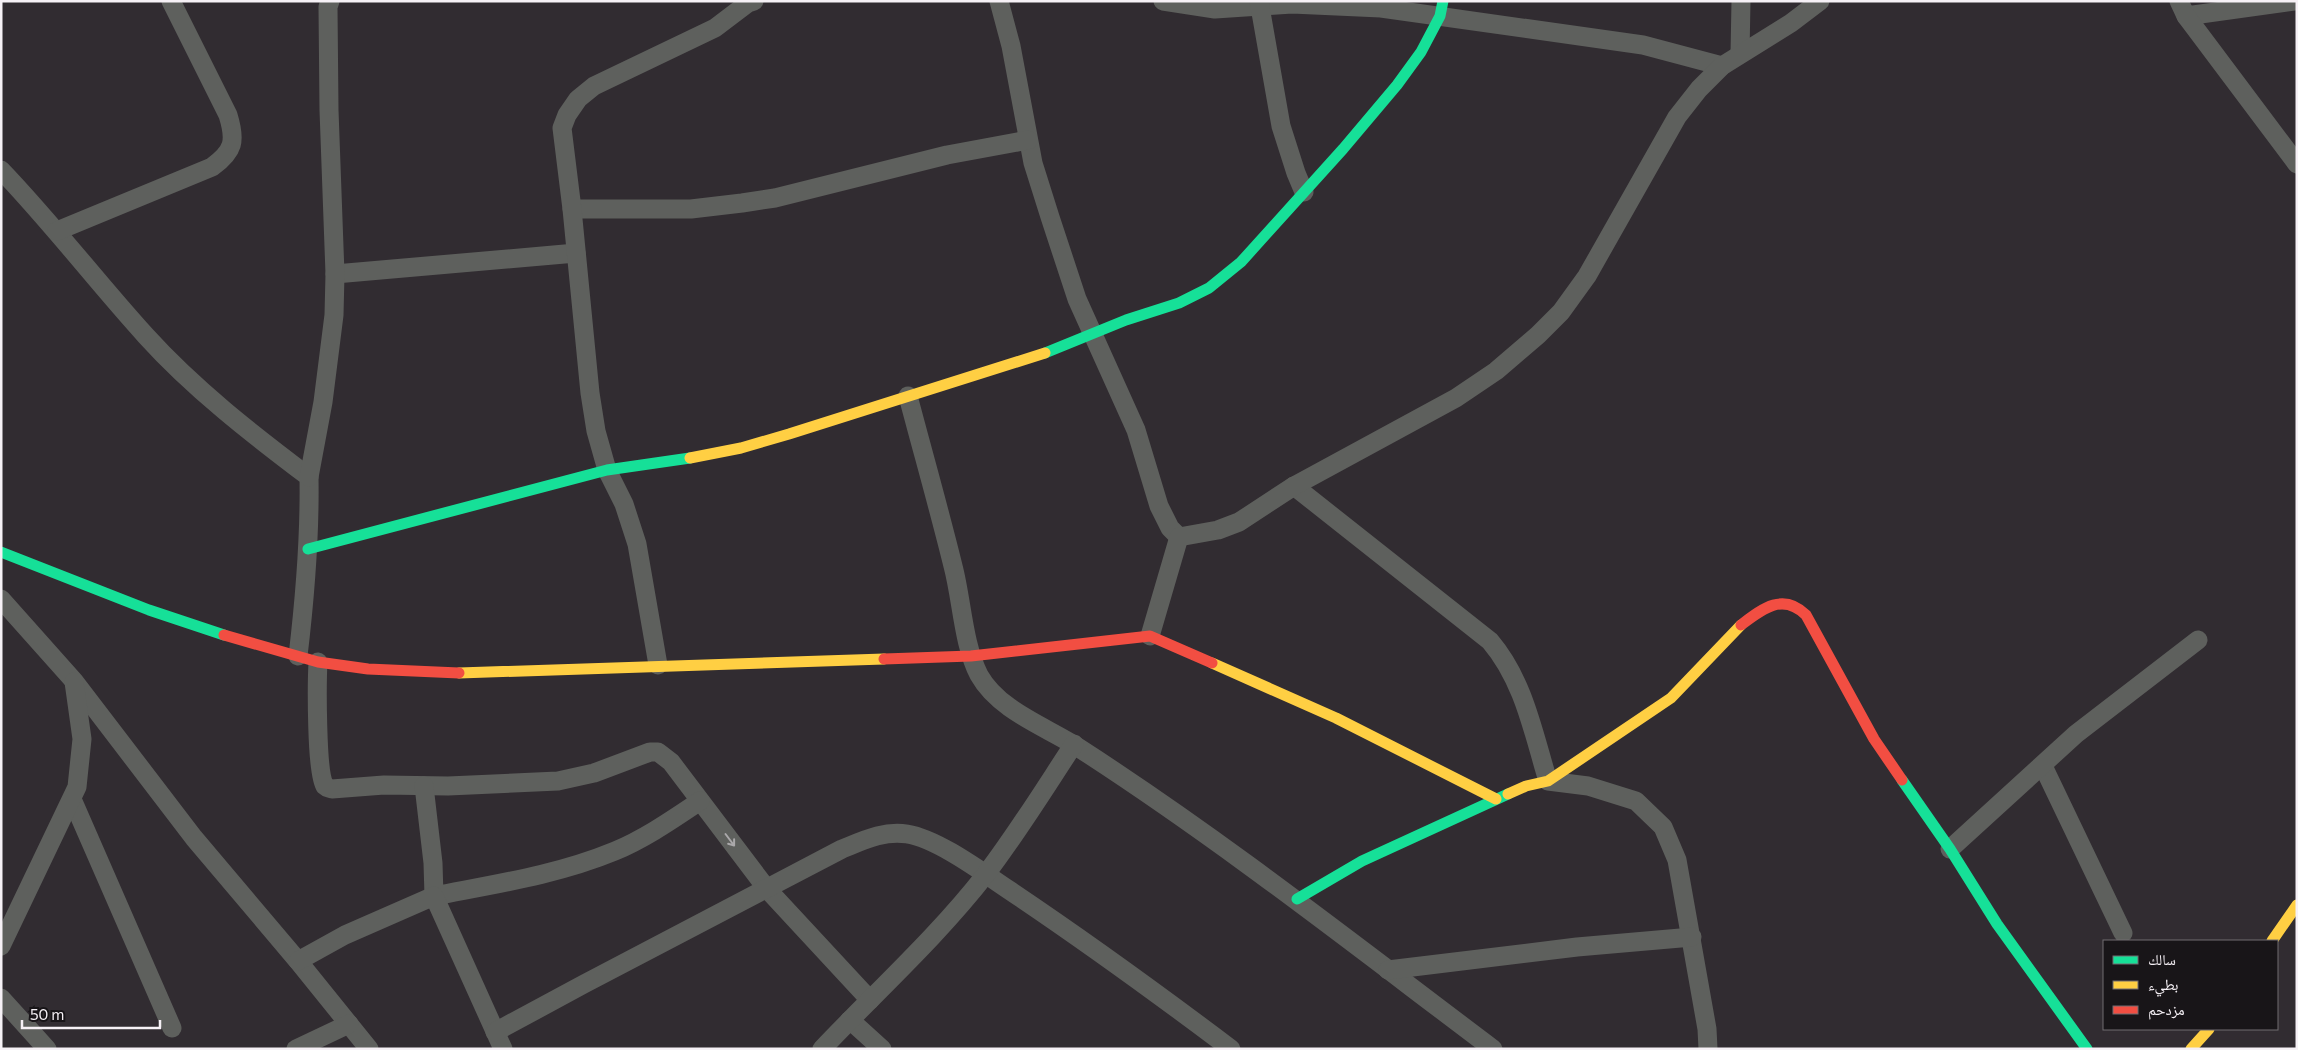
<svg xmlns="http://www.w3.org/2000/svg" width="2298" height="1050" font-family="Commissioner,'Noto Naskh Arabic',sans-serif">
<style>
.lines{fill:none;stroke-linecap:round;stroke-linejoin:round}
.street{stroke:#5e605d;stroke-width:19}
.fast{stroke:#16e098;stroke-width:11}
.slow{stroke:#ffcf43;stroke-width:11}
.jam{stroke:#f24e42;stroke-width:11}
.oneway{stroke:#aaa8aa}
</style>
<rect width="100%" height="100%" fill="#312c31"/>
<g class="lines">
<g class="street">
<path d="M999 1 1011 46 1033 163 1050 217 1077 299 1136 430 1159 506 1170 528 1179 537"/>
<path d="M1163 1 1215 9 1292 4 1381 8 1643 45 1722 66"/>
<path d="M1259 1 1281 126 1296 173 1304 192"/>
<path d="M2179 1 2186 16 2294 1"/>
<path d="M2186 16 2297 164"/>
<path d="M1740 54 1741 1"/>
<path d="M1 170C52 223 96 281 146 336 194 389 252 434 309 477 310 537 305 597 298 656"/>
<path d="M572 209H691L742 203 775 198 947 155 1028 140"/>
<path d="M57 231 212 167C234 151 236 141 228 115L171 1"/>
<path d="M335 274 576 253"/>
<path d="M908 396C923 453 939 509 953 566 962 600 963 644 979 675 999 711 1047 727 1079 748 1223 841 1356 946 1493 1049"/>
<path d="M309 477 323 402 334 315 335 274 329 110 328 7 330 1"/>
<path d="M1294 486 1490 641C1524 681 1533 732 1548 781L1588 786 1636 801 1663 827 1677 860 1707 1029 1708 1049"/>
<path d="M1 599 74 681 194 838 298 961 369 1049"/>
<path d="M1150 636 1179 537 1218 530 1239 522 1294 486 1456 398 1496 371 1538 335 1561 312 1587 276 1677 117 1699 89 1722 66 1791 23 1820 1"/>
<path d="M318 662C317 681 316 773 325 786 327 788 329 788 332 789L384 785 448 786 558 781 594 773 650 752H658L671 762 767 889 870 1000"/>
<path d="M658 665 637 544 624 504 607 470 596 431 590 393 572 209 562 128 567 115 578 99 594 86 715 28 748 3 754 1"/>
<path d="M2043 766 2123 933"/>
<path d="M424 786 433 863 434 896C495 884 557 875 615 851 646 838 673 819 700 801"/>
<path d="M72 799 172 1028"/>
<path d="M1950 849 2076 734 2198 640"/>
<path d="M1 946 77 787 82 739 74 682"/>
<path d="M298 961 345 935 434 896 503 1049"/>
<path d="M1388 970 1577 947 1692 937"/>
<path d="M1 998 47 1049"/>
<path d="M850 1020 882 1049"/>
<path d="M495 1032 584 984 842 849C862 841 884 830 907 834 938 839 982 872 1009 890 1085 941 1158 994 1231 1049"/>
<path d="M296 1049 349 1024"/>
<path d="M822 1049C877 991 937 937 986 874 1018 832 1045 788 1074 744"/>
</g>
<g class="fast">
<path d="M1045 353 1126 320 1179 303 1209 288 1241 262 1343 149 1397 85 1421 52 1440 16 1443 1"/>
<path d="M308 549 607 470 690 458"/>
<path d="M1 552 149 610 224 635"/>
<path d="M1902 780 1950 849 1997 924 2087 1049"/>
<path d="M1297 899 1362 861 1508 794"/>
</g>
<g class="slow">
<path d="M690 458 741 448 789 434 1045 353"/>
<path d="M1212 663 1336 718 1496 799"/>
<path d="M459 673 884 659"/>
<path d="M1508 794 1526 786 1548 781 1671 698 1741 625"/>
<path d="M2272 941 2297 905"/>
<path d="M2191 1049 2209 1029"/>
</g>
<g class="jam">
<path d="M1741 625C1762 609 1783 592 1806 615L1874 739 1902 780"/>
<path d="M224 635 318 662 368 669 459 673"/>
<path d="M884 659 971 656 1150 636 1212 663"/>
</g>
</g>
<defs><path id="oneway-shaft" d="M-6 0H5M1.5-3L5.5 0L1.5 3" fill="none" stroke-width="1.6" stroke-linecap="round" stroke-linejoin="round" transform="scale(1.25)"/></defs>
<use class="oneway" href="#oneway-shaft" transform="translate(730 840) rotate(53)"/>
<rect width="2298" height="1050" fill="none" stroke="#f6f1f6" stroke-width="5"/>
<rect x="2103" y="940" width="175" height="90" fill="#181518" stroke="#716d71"/>
<rect x="2113" y="956" width="25" height="8" fill="#16e098" stroke="#716d71"/>
<text x="2148" y="965" font-size="15" fill="#f6f1f6">سالك</text>
<rect x="2113" y="981" width="25" height="8" fill="#ffcf43" stroke="#716d71"/>
<text x="2148" y="990" font-size="15" fill="#f6f1f6">بطيء</text>
<rect x="2113" y="1006" width="25" height="8" fill="#f24e42" stroke="#716d71"/>
<text x="2148" y="1015" font-size="15" fill="#f6f1f6">مزدحم</text>
<path d="M22 1020v8h138v-8" fill="none" stroke="#f6f1f6" stroke-width="2.5"/>
<text x="30" y="1020" font-size="15" fill="#f6f1f6" stroke="#181518" stroke-width="4" paint-order="stroke">50 m</text>
</svg>
